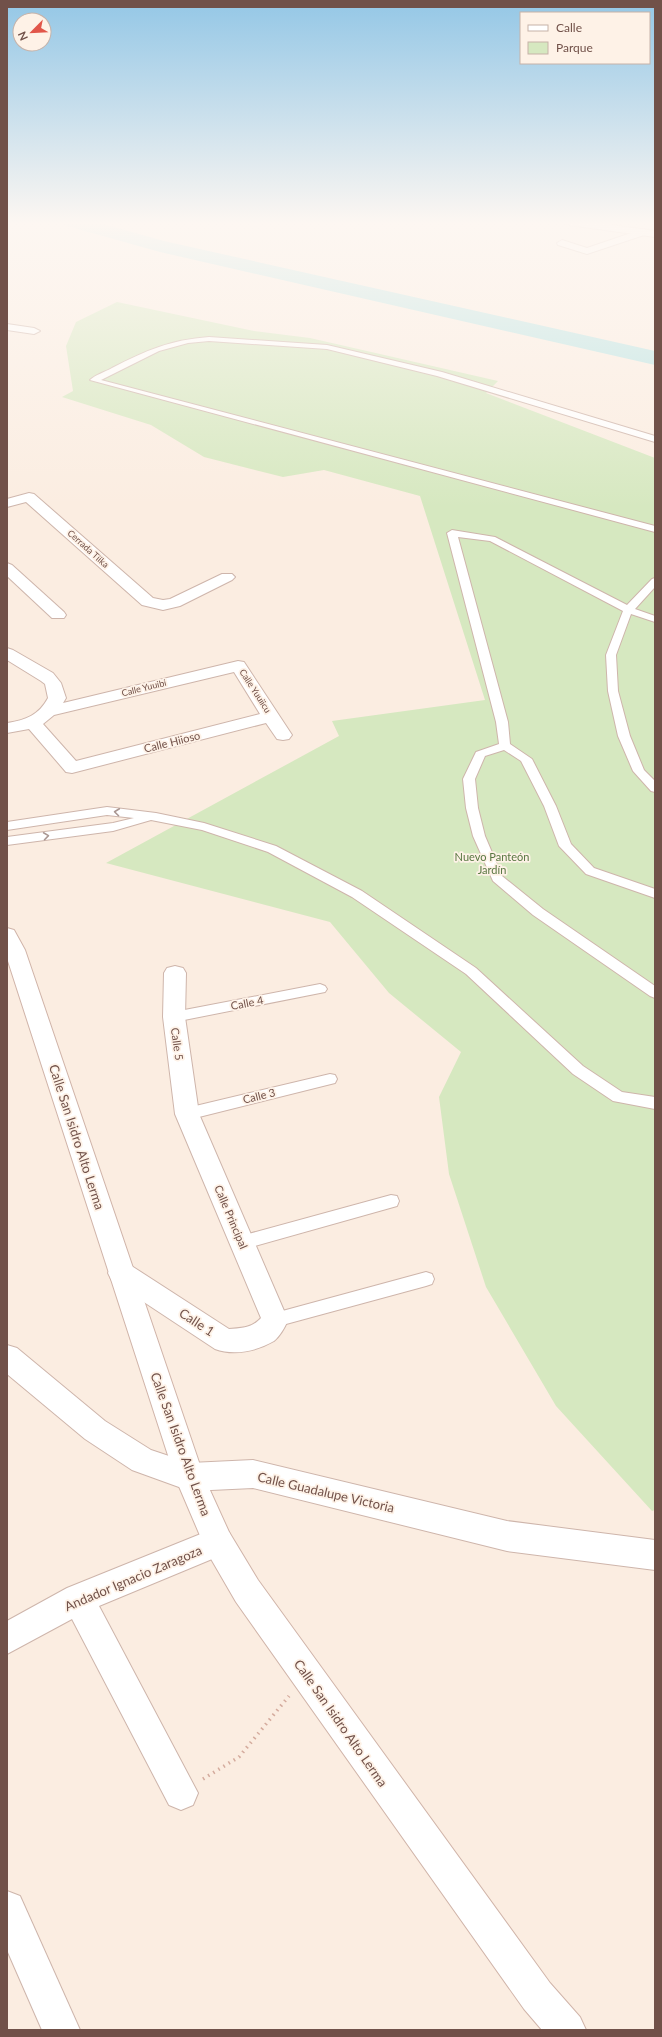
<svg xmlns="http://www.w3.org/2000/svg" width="662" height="2037" font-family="Lato,sans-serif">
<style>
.green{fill:#d6e8c0}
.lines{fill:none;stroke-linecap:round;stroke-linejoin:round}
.river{fill:#b7e3e3;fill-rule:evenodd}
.lane-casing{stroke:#ceb5ab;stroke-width:2}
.street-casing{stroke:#ceb5ab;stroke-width:2}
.secondary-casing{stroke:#d0b4a9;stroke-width:2}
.path{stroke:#d4ab9d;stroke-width:3.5;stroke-dasharray:1.5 4.5;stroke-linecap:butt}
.lane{fill:#fff;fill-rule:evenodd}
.street{fill:#fff;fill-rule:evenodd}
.secondary{fill:#fff;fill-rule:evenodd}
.oneway{stroke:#aa9792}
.labels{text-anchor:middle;stroke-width:3.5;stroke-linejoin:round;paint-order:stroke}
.far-street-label{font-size:9px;fill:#715149;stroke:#fef2e7}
.street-label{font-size:11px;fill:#715149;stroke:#fef2e7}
.park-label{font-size:11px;fill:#597742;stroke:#fef2e7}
.near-street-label{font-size:13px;fill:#715149;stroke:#fef2e7}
</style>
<rect width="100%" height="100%" fill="#fbede1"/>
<path class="green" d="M117 302 254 331 310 338 498 381 486 393 655 458V1510L652 1511 556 1406 486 1287 449 1174 439 1097 461 1052 389 993 330 922 106 863 339 736 332 721 485 700 420 496 324 470 283 477 204 457 151 425 62 397 73 391 66 346 76 322Z"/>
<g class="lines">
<path class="river" d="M64 222H96L164 241 655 351V365L160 252 67 226Z"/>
<g class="lane-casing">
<g id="lane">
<path d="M209 337 327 345 442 372 655 436V442L437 376 327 349 209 341 188 343 159 351 101 380 655 526V532L90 380C95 375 105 372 112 368 147 350 170 340 209 337Z"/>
<path d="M452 530 495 537 627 605 652 579 655 578V587L635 609 655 616V622L631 614 616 655 618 691 630 736 644 770 655 781V792L651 791 633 771 618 736 608 691 606 655 623 611 490 541 458 537 508 722 510 744 532 759 556 806 571 844 594 868 655 889V898L586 874 559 846 544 806 521 761 504 750 485 756 475 779 478 808 485 836 502 876 543 909 655 986V998L650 996 533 915 493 881 473 836 466 808 463 779 476 752 499 744 496 722 447 533Z"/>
<path d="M107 807 156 813 204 823 276 846 362 891 476 968 583 1066 622 1092 655 1097V1109L613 1101 573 1074 466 974 352 897 268 852 202 830 151 820 113 831 7 845V837L113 823 134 818 107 815 7 830V822Z"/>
<path d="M320 984 325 986 327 989 325 992 174 1022 169 1021 167 1017 169 1013 174 1012Z"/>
<path d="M330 1074 335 1075 337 1079 335 1083 187 1120 182 1118 180 1114 182 1110 187 1108Z"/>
<path d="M391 1195 397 1196 399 1201 397 1206 241 1250 235 1248 233 1243 235 1238 241 1236Z"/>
<path d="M426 1272 432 1274 434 1279 432 1284 426 1286 275 1327 269 1325 267 1320 269 1315 275 1313Z"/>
</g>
</g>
<g class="street-casing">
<g id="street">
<path d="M603 222H615L604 229H598L596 227Z"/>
<path d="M643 229 647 230 648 232 647 234 587 254 558 245 557 243 562 240 587 248Z"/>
<path d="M7 324 34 328 40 331 34 334 7 330Z"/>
<path d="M29 493 34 494 153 598 163 600 170 599 222 574H232L235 577 232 580 180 606 163 610 142 605 26 502 7 507V499Z"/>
<path d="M7 563 12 565 64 612 66 615 64 618H52L7 576Z"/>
<path d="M7 648 13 650 53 673 61 683 66 698 63 703 238 661 244 662 292 735 289 739 283 740 277 739 266 723 72 773 66 772 29 729 7 733V723C26 720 39 715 48 698L45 684 41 681 7 660ZM234 672 260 714 76 761 43 724 54 715Z"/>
<path d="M175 966 183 968 186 973 185 1017 199 1114 288 1320C285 1327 280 1336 274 1341 257 1351 234 1356 215 1349L112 1281 108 1273 112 1265 121 1262 130 1265 229 1329C242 1328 252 1328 261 1318L175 1114 163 1017 164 973 167 968Z"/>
<path d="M7 1345 17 1348 105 1421 151 1450 190 1463 253 1460 507 1521 655 1540V1570L507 1551 253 1488 190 1491 132 1470 85 1439 7 1374Z"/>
<path d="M218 1527 229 1532 233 1542 229 1552 99 1606 198 1793 193 1805 181 1810 169 1805 72 1619 7 1654V1621L67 1588Z"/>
<path d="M7 1891 20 1896 80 2030H42L7 1950Z"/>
</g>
</g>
<g class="secondary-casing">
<g id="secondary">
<path d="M564 222H590L655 231V237L569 225Z"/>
<path d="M7 928 14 930 25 950 204 1477 229 1532 258 1580 550 1983 580 2017 586 2030H542L524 2009 236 1602 207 1552 175 1477 7 958Z"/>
</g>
</g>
<path class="path" d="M203 1779 239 1757 289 1696"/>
<use href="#lane" class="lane"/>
<use href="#street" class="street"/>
<use href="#secondary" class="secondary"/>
</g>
<defs><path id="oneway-chevron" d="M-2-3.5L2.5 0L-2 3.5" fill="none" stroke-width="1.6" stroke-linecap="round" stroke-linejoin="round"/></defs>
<g class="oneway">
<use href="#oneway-chevron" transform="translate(117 812) rotate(-173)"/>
<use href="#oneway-chevron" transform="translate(46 836) rotate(-8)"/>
</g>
<linearGradient id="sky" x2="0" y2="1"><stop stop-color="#94c7e6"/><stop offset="0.44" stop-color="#fdf7f2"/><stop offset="1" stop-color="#fdf7f2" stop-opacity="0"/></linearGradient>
<rect width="662" height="507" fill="url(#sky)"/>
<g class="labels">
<g class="far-street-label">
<text transform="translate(88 549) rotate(42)" y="3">Cerrada Tiika</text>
<text transform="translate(144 688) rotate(-14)" y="3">Calle Yuuibi</text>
<text transform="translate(255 691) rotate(57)" y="3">Calle Yuuiicu</text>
</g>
<g class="street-label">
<text transform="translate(172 742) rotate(-14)" y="4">Calle Hiioso</text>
<text transform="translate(247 1003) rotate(-11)" y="4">Calle 4</text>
<text transform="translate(177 1044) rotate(82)" y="4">Calle 5</text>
<text transform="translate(259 1096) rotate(-14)" y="4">Calle 3</text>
<text transform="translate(231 1217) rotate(67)" y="4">Calle Principal</text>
</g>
<g class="park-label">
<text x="492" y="861">Nuevo Panteón<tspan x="492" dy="13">Jardín</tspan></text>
</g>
<g class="near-street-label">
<text transform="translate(77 1137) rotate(72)" y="5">Calle San Isidro Alto Lerma</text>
<text transform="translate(197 1322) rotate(33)" y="5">Calle 1</text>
<text transform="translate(181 1444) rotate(70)" y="5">Calle San Isidro Alto Lerma</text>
<text transform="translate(326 1492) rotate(13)" y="5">Calle Guadalupe Victoria</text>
<text transform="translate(133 1578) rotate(-23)" y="5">Andador Ignacio Zaragoza</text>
<text transform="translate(341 1723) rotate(55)" y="5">Calle San Isidro Alto Lerma</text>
</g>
</g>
<rect width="662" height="2037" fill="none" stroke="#715149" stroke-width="16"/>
<rect x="520" y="12" width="130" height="52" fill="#fef2e7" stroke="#c6b2a8"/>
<rect x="528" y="25" width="20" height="6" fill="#ffffff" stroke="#c6b2a8"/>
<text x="556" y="32" font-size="12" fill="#715149">Calle</text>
<rect x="528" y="42" width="20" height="12" fill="#d6e8c0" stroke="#c6b2a8"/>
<text x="556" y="52" font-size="12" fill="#715149">Parque</text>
<g transform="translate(32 32) rotate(246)"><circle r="19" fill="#fef2e7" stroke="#c6b2a8"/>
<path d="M0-3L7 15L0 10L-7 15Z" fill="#e1564a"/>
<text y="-6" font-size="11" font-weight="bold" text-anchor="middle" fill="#715149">N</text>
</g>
</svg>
